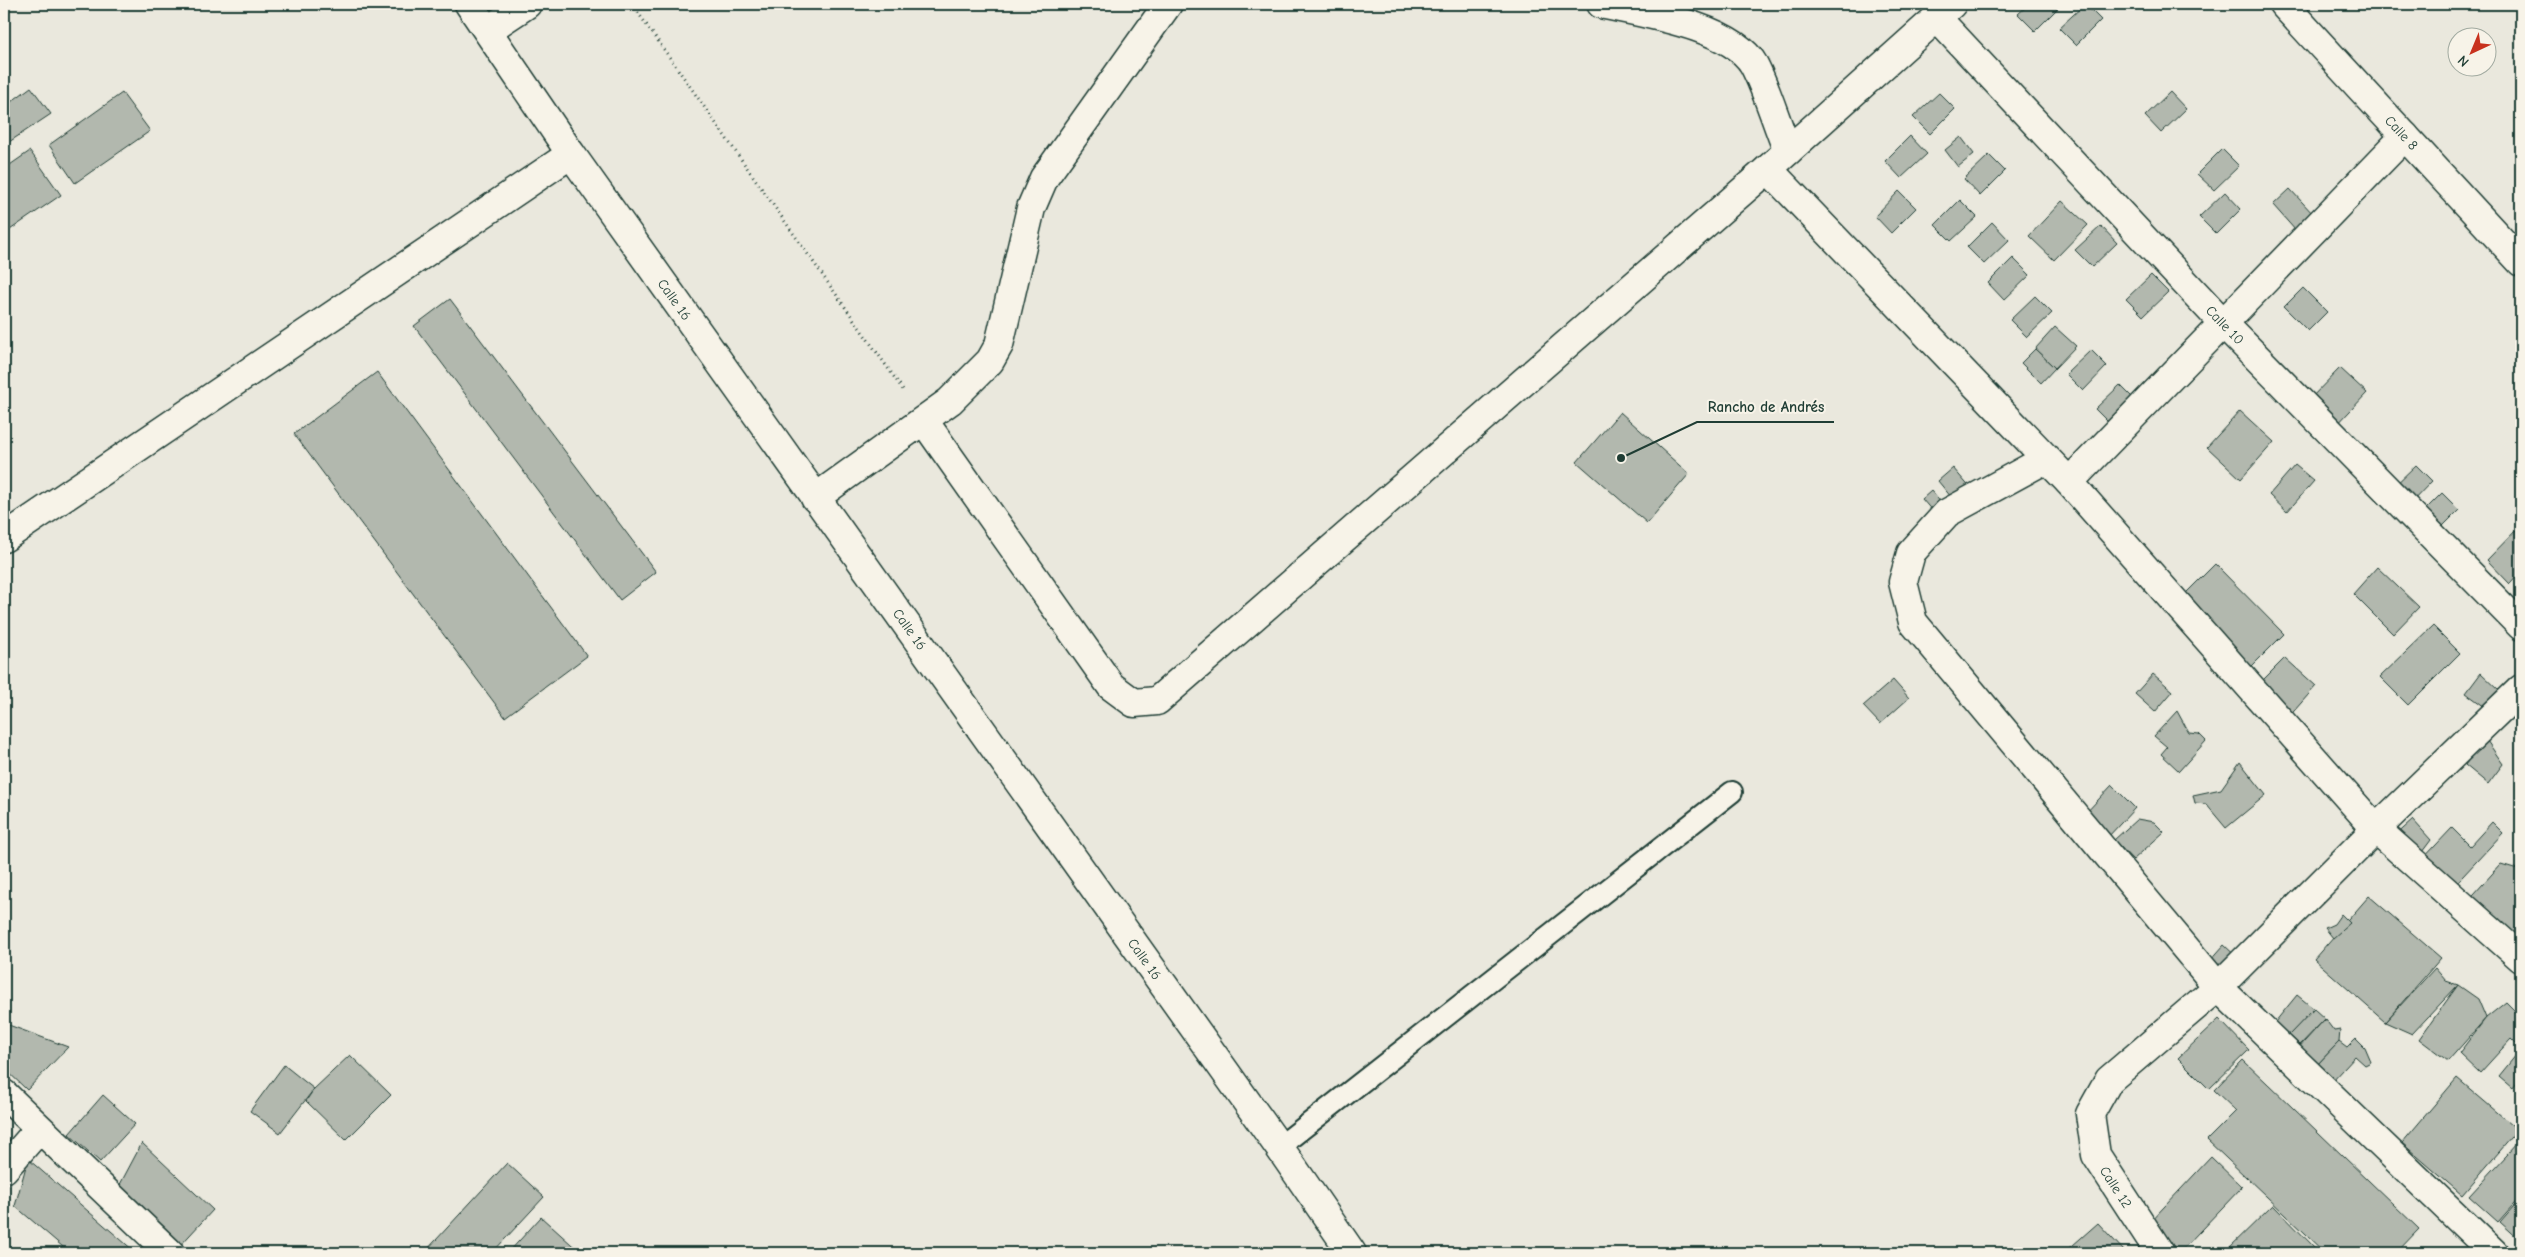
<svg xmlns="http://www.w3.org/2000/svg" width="2525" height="1257" font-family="'Comic Neue',sans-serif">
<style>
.building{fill:#b2b8ae;stroke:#1f3d34}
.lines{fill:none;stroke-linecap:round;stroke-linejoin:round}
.lane-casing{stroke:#1f3d34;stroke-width:24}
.street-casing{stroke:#1f3d34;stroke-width:31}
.highway-casing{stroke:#1f3d34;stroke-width:31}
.path{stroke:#1f3d34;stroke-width:3;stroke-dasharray:1 4;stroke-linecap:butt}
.lane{stroke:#f7f3e8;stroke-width:20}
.street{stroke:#f7f3e8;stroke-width:28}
.highway{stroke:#f7f3e8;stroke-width:28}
.labels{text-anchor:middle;stroke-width:4;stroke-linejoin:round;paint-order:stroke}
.street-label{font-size:14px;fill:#1f3d34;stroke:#f7f3e8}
.leader{fill:none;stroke:#1f3d34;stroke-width:2}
.callout-dot{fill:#1f3d34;stroke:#f7f3e8;stroke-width:2}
.callout-label{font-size:15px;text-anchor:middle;font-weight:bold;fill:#1f3d34;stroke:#f7f3e8;stroke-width:4;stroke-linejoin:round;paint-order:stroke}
</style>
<rect width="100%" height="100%" fill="#eae8dd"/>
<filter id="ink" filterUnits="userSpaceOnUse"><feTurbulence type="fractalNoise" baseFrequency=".02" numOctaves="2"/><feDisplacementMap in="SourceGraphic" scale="10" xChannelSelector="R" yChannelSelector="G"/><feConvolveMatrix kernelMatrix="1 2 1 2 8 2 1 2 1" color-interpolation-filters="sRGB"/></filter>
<g filter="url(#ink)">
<g class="building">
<path d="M2029 4H2057L2060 6 2035 31 2018 14Z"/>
<path d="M2085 4 2101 20 2076 45 2059 28Z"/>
<path d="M31 87 51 114 6 144 4 107Z"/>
<path d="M2170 92 2186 109 2161 133 2145 116Z"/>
<path d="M122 93 150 131 75 183 49 145Z"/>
<path d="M1939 93 1955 109 1930 134 1913 117Z"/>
<path d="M1910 136 1927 154 1901 178 1885 161Z"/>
<path d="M1961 137 1974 154 1958 167 1945 150Z"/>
<path d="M2222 149 2239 166 2214 190 2197 174Z"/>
<path d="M30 151 61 195 4 234V169Z"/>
<path d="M1989 155 2005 171 1980 196 1964 179Z"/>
<path d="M2290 189 2314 215 2296 231 2273 205Z"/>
<path d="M1899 191 1916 208 1891 233 1875 216Z"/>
<path d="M2225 192 2241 209 2216 234 2199 217Z"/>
<path d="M1960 200 1977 217 1951 241 1935 225Z"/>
<path d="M2062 201 2088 225 2054 260 2029 236Z"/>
<path d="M1992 222 2009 240 1984 264 1967 247Z"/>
<path d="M2101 226 2117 243 2092 267 2075 250Z"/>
<path d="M2013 258 2030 275 2004 300 1988 283Z"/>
<path d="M2151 275 2168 292 2143 316 2126 299Z"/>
<path d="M2303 288 2327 312 2308 331 2284 307Z"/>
<path d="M2035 296 2052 313 2027 337 2010 320Z"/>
<path d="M450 299 656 572 620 600 414 326Z"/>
<path d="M2055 327 2076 346 2055 368 2035 349Z"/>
<path d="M2035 349 2055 368 2041 383 2021 363Z"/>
<path d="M2091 350 2107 366 2083 391 2066 374Z"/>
<path d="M2340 368 2367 393 2333 429 2306 403Z"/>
<path d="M377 372 587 656 505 717 294 434Z"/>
<path d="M2120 385 2137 402 2112 426 2095 409Z"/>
<path d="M2240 411 2274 442 2241 479 2207 447Z"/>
<path d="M1620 412 1689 474 1647 523 1577 462Z"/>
<path d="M2295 465 2314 481 2287 512 2269 495Z"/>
<path d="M2416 465 2432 481 2408 506 2391 489Z"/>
<path d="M1953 468 1972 490 1956 503 1938 481Z"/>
<path d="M1931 491 1943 505 1934 513 1922 499Z"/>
<path d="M2442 493 2459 510 2434 535 2417 518Z"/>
<path d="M2521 525V572L2510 584 2487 560Z"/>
<path d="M2215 564 2284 634 2245 673 2176 603Z"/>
<path d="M2377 567 2419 607 2393 634 2353 594Z"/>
<path d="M2433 626 2460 653 2408 705 2380 677Z"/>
<path d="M2285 658 2316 686 2287 719 2255 688Z"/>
<path d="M2481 673 2499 690 2485 707 2466 693Z"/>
<path d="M2153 674 2173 691 2155 712 2135 694Z"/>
<path d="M1893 680 1909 698 1880 724 1863 706Z"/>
<path d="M2177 711 2189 733 2199 734 2206 741 2179 771 2161 754 2167 747 2154 736Z"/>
<path d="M2485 738 2503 764 2488 784 2465 765Z"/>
<path d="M2240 762 2266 795 2226 828 2206 804 2195 803 2193 795 2221 789Z"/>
<path d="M2112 785 2135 808 2107 838 2084 815Z"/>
<path d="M2137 819 2154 822 2164 832 2133 860 2114 840Z"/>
<path d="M2413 820 2431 840 2416 860 2394 837Z"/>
<path d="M2492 822 2503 833 2449 891 2419 863 2452 828 2470 846Z"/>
<path d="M2501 864 2521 870V954L2465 904Z"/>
<path d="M2369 896 2441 958 2385 1022 2314 959Z"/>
<path d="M2341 914 2350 923 2333 938 2325 928 2334 924Z"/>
<path d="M2224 945 2240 960 2225 977 2209 962Z"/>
<path d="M2435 968 2446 981 2458 985 2412 1034 2385 1022Z"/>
<path d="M2458 985 2478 999 2486 1018 2448 1061 2419 1039Z"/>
<path d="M2297 995 2314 1009 2286 1039 2274 1029 2275 1022Z"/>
<path d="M2506 1002 2521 1017V1049L2511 1039 2480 1073 2459 1053 2486 1018Z"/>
<path d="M2314 1009 2325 1019 2300 1045 2289 1035Z"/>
<path d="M2219 1019 2249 1050 2209 1089 2178 1058Z"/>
<path d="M2325 1019 2334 1031 2340 1030 2339 1042 2316 1066 2294 1053Z"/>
<path d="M6 1024 68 1047 27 1090 4 1068V1026Z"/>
<path d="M2356 1039 2365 1048 2371 1062 2365 1065 2355 1056 2332 1081 2316 1066 2339 1042 2347 1048Z"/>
<path d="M2521 1049V1078L2513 1088 2499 1076Z"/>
<path d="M350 1055 391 1095 346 1140 306 1101 314 1089Z"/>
<path d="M2243 1060 2419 1229 2396 1253H2326L2207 1140 2236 1111 2214 1090Z"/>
<path d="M284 1065 314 1089 280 1133 250 1111Z"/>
<path d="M2457 1078 2518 1130 2462 1195 2402 1143Z"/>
<path d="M103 1095 135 1124 100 1162 69 1134Z"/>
<path d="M2519 1142 2521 1144V1196L2498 1222 2469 1196Z"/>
<path d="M142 1143 213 1210 177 1249 116 1192Z"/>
<path d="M2211 1157 2242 1187 2180 1252 2149 1223Z"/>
<path d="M28 1159 134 1251 132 1253H70L15 1206Z"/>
<path d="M507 1163 544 1197 492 1253H424Z"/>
<path d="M2521 1198V1241L2500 1222Z"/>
<path d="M2273 1205 2320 1253H2224Z"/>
<path d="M541 1217 581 1253H508Z"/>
<path d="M2098 1223 2124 1251 2122 1253H2064Z"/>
</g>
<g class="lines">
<g class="lane-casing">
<path id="lane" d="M1279 1147 1732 792"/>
</g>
<g class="street-casing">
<g id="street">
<path d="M1601 4C1642 13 1732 26 1754 65 1768 92 1776 123 1788 151"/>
<path id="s1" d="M2283 4 2521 262"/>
<path id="s2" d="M1937 18 2223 323 2521 626"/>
<path d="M488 30 527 4"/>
<path d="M1768 169 2069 482 2376 829 2521 958"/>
<path d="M924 421 1111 686 1134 703 1157 701 1768 169 1952 4"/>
<path d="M2046 459 1947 513 1911 553 1903 582 1913 622 2218 987 2494 1253"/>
<path d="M2069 482 2405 136"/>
<path d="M815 498 950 401 990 361 999 345 1031 208 1044 178 1168 4"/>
<path d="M4 538 571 154"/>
<path d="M4 1094 170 1253"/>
<path d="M4 1169 39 1129"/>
<path d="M2160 1253 2096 1155 2090 1114 2109 1080 2218 987 2376 829 2521 689"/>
</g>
</g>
<g class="highway-casing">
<g id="highway">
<path id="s3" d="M469 4 571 154 1279 1147 1352 1253"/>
</g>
</g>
<path class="path" d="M632 4 904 391"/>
<use href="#lane" class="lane"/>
<use href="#street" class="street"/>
<use href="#highway" class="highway"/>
</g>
</g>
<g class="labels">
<g class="street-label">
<text dy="5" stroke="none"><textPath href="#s1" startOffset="175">Calle 8</textPath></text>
<text dy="5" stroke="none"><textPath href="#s3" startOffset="360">Calle 16</textPath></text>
<text dy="5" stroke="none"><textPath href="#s2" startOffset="421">Calle 10</textPath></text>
<text dy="5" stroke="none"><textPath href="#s3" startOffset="765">Calle 16</textPath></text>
<text dy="5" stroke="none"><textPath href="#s3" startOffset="1170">Calle 16</textPath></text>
<text transform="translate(2116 1187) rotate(57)" y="5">Calle 12</text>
</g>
</g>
<path class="leader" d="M1621 458L1697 422H1834"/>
<circle class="callout-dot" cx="1621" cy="458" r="5"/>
<g class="callout-label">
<text x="1766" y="412">Rancho de Andrés</text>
</g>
<rect width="2525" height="1257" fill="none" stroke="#f7f3e8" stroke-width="20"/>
<rect x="10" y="10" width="2505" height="1237" fill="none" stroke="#1f3d34" stroke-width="2" filter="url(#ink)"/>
<g transform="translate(2472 52) rotate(224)"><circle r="24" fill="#f7f3e8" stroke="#a1aaa0"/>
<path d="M0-4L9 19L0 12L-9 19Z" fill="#c8321e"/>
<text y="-8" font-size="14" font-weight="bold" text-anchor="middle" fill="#1f3d34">N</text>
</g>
</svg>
